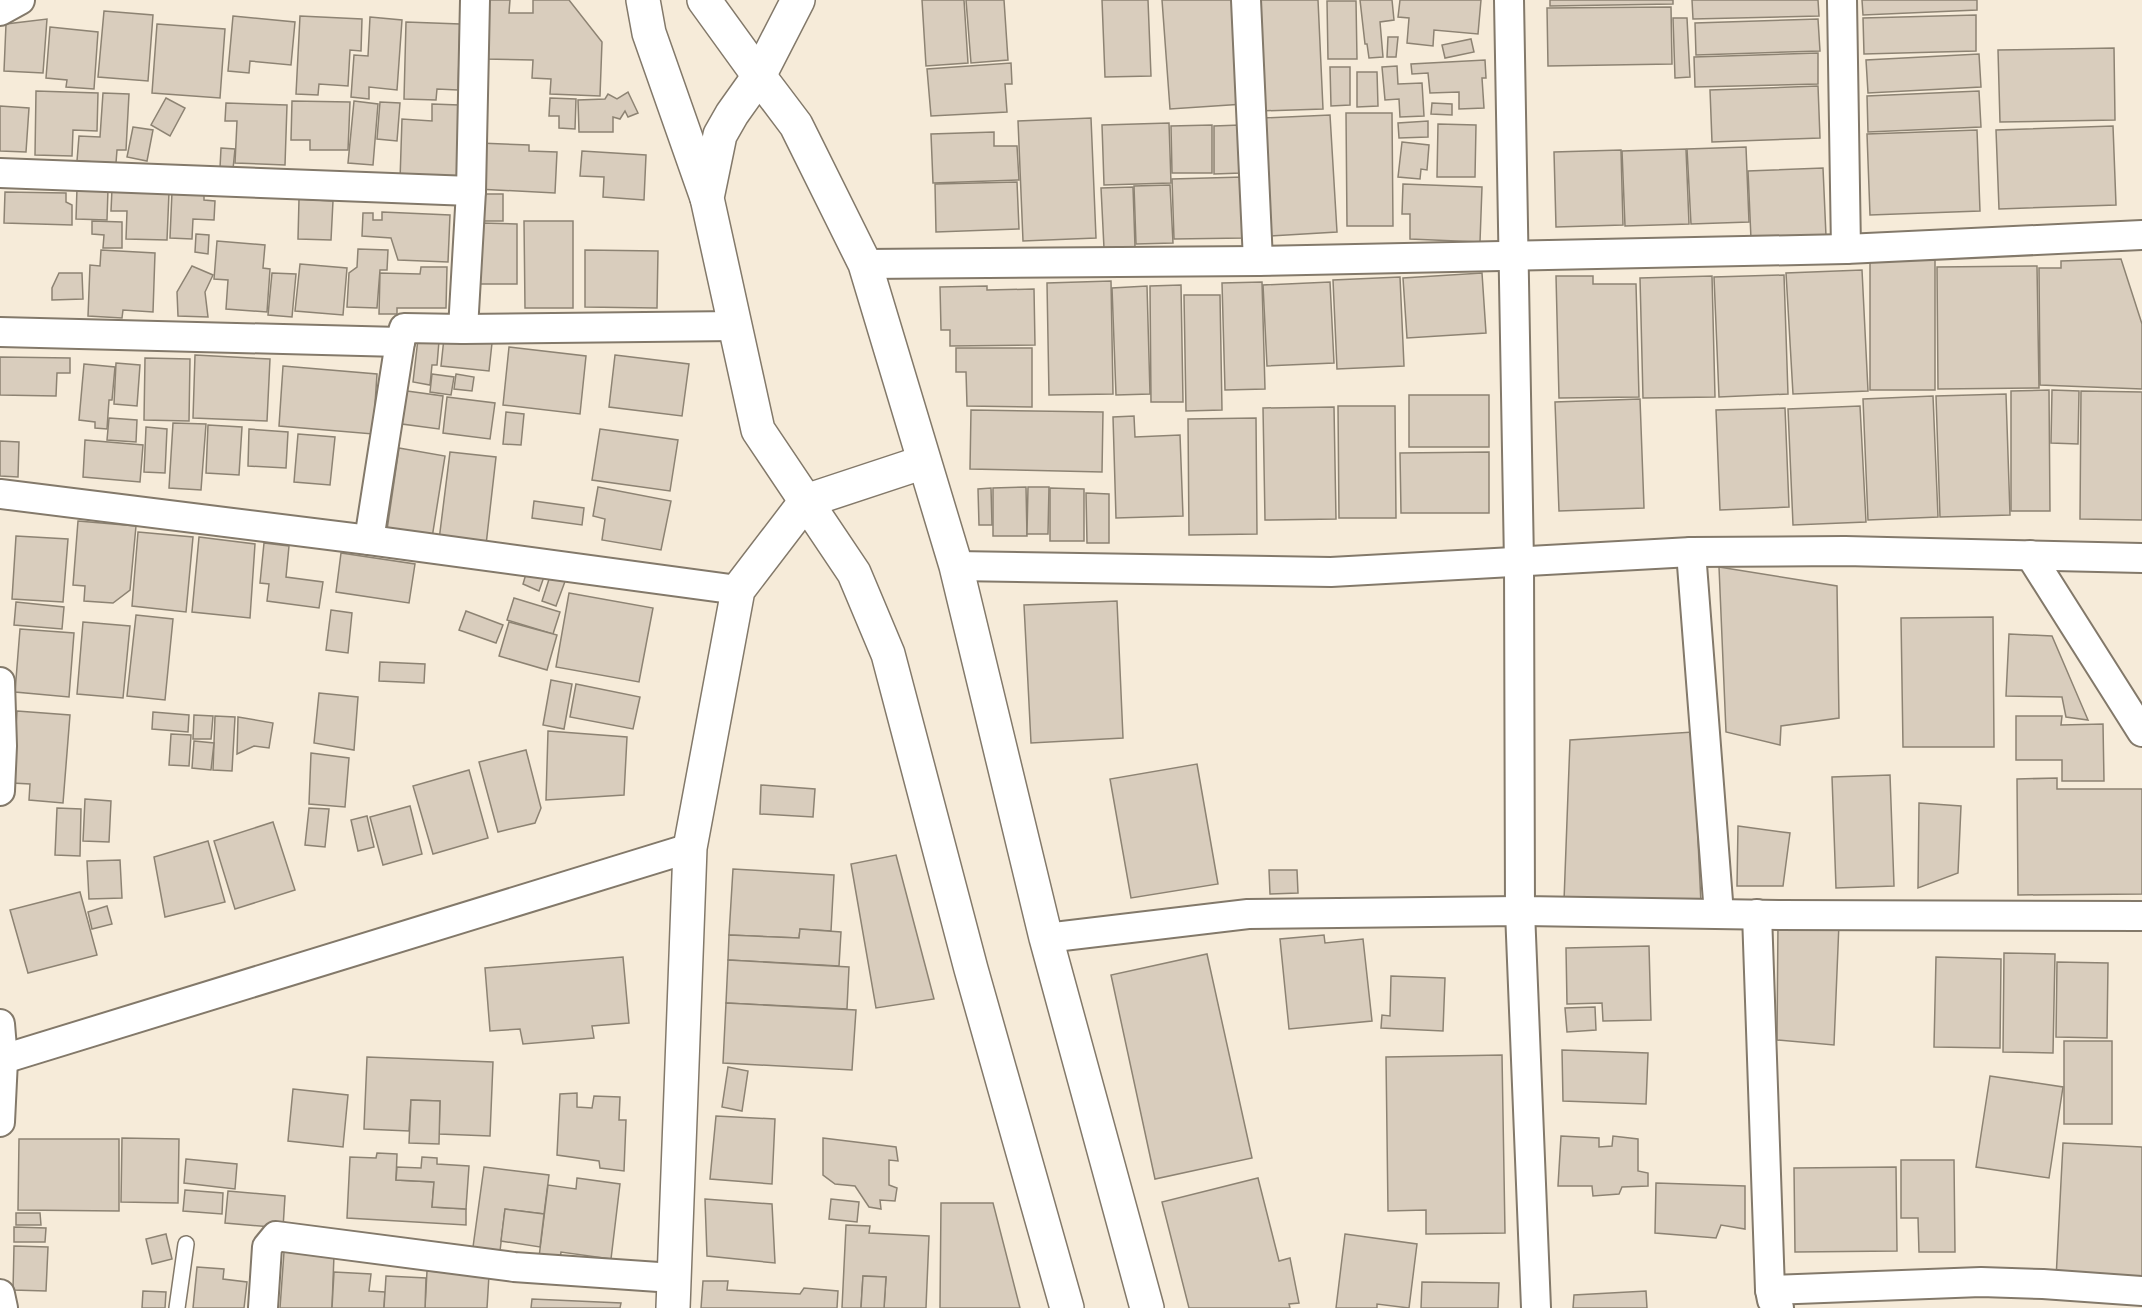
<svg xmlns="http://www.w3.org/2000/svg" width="2142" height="1308" font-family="'Golos Text',sans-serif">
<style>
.building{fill:#d9cdbd;stroke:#8d8373;stroke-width:1.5}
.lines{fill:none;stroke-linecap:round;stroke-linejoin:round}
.service-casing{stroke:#83796a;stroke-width:18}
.minor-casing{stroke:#83796a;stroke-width:32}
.tertiary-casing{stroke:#83796a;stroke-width:36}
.secondary-casing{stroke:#83796a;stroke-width:36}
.service{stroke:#fff;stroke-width:15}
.minor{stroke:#fff;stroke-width:28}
.tertiary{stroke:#fff;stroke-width:33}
.secondary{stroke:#fff;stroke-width:33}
</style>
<rect width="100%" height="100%" fill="#f6ebd9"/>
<g class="building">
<path d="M486 0H510L509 13H533V0H569L602 42 600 96 550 94 551 79 532 78 533 60 484 59Z"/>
<path d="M922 0H964L968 63 926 66Z"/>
<path d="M966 0H1004L1008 60 971 63Z"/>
<path d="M1102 0H1148L1151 76 1105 77Z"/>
<path d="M1162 0H1236L1244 104 1170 109Z"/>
<path d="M1254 0H1318L1323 109 1258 111Z"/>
<path d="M1360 0H1392L1394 20 1380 22 1383 57 1369 58 1367 44H1365Z"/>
<path d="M1400 0H1481L1478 34 1434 30 1433 46 1407 43 1409 18 1398 17Z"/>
<path d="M1550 0H1673V4L1550 6Z"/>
<path d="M1692 0H1818L1819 16 1693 19Z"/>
<path d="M1862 0H1977V10L1863 15Z"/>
<path d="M1327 1H1356L1357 59H1328Z"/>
<path d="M1671 7 1672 64 1548 66 1547 8Z"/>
<path d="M104 11 153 15 148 81 98 77Z"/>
<path d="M1976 15V51L1864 54 1863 18Z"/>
<path d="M233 16 295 22 291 65 250 61 249 73 228 71Z"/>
<path d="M300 16 362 19 361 51 350 50 348 86 319 84 318 95 296 94Z"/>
<path d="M370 17 402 20 397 90 369 87V99L351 97 354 55 368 56Z"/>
<path d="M1673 18H1687L1690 77 1675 78Z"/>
<path d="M47 19 43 73 4 71 6 24Z"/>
<path d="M1818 19 1820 51 1696 55 1695 23Z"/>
<path d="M406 22 460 24 458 90 437 89 436 100 404 99Z"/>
<path d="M157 24 225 29 220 98 152 93Z"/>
<path d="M50 27 98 32 94 89 66 87 67 80 46 78Z"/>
<path d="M1388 37H1398L1396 57H1387Z"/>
<path d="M1471 39 1474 52 1445 58 1442 45Z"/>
<path d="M2114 48 2115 120 2000 122 1998 50Z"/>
<path d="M1818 53V84L1695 87 1694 57Z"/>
<path d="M1979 54 1981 87 1868 93 1866 60Z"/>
<path d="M1485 60 1486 78H1482L1484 108 1459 109V92L1430 93 1428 73 1412 74 1411 64Z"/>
<path d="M1011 63 1012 84H1005L1007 112 931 116 927 69Z"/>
<path d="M1397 66 1398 84 1422 83 1424 116 1400 117 1399 99 1385 100 1382 67Z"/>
<path d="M1330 67H1350V105L1331 106Z"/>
<path d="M1357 72H1377L1378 106 1357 107Z"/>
<path d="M1818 86 1820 138 1712 142 1710 90Z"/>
<path d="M36 91 98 93 97 131 73 130 72 156 35 155Z"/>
<path d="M1979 91 1981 127 1868 132 1867 96Z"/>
<path d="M628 92 638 113 628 117 625 111 620 119 613 117V132H579L578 100 605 99 608 94 617 99Z"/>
<path d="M103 93 129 94 126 150H117L116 163 77 161 79 136 100 137Z"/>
<path d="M166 98 185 108 170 136 151 125Z"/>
<path d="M550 98 576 99 575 129 559 128V116H549Z"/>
<path d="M292 101 350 102 348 150H310V140H291Z"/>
<path d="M354 101 378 104 373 165 348 163Z"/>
<path d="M380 102 400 103 397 141 377 139Z"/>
<path d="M226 103 287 105 285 165 235 163 237 121H225Z"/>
<path d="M1432 103 1452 104V115L1431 114Z"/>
<path d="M432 104 459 105 457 182 400 180 402 119 432 121Z"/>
<path d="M0 106 29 108 26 152 0 151Z"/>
<path d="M1346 113H1392L1393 226H1347Z"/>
<path d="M1330 115 1337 232 1269 236 1262 118Z"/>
<path d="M1091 118 1096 238 1023 241 1018 121Z"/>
<path d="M1428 121V137L1399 138 1398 123Z"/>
<path d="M1169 123 1171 183 1104 185 1102 125Z"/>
<path d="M1438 124 1476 125 1475 177H1437Z"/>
<path d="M1212 125V173H1172L1171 126Z"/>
<path d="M1240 125 1241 173 1214 174V126Z"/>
<path d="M2113 126 2116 205 1999 209 1996 130Z"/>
<path d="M133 127 153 130 147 161 127 157Z"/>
<path d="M1977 130 1980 211 1870 215 1867 134Z"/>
<path d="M994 132V146H1017L1019 180 933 183 931 134Z"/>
<path d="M1402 142 1429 145 1427 170 1421 169 1420 179 1398 177Z"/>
<path d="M479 143 529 145V151L557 152 555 193 477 189Z"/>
<path d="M1746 147 1749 222 1691 224 1687 149Z"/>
<path d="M221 148 235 149 233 169 220 168Z"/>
<path d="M1686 149 1689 224 1625 226 1622 151Z"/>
<path d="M1621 150 1623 225 1556 227 1554 152Z"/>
<path d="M582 151 646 155 644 200 603 197 604 177 580 176Z"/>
<path d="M1823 168 1826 236 1751 239 1748 171Z"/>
<path d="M1243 177 1244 238 1174 239 1172 179Z"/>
<path d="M1017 182 1019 229 936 232 935 184Z"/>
<path d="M1403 184 1482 187 1480 242 1410 239V214H1402Z"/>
<path d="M1170 185 1173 243 1136 244 1134 186Z"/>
<path d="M1133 187 1135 247 1104 248 1101 188Z"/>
<path d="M77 188 108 189 107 220 76 219Z"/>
<path d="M112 189 169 192 167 240 126 239 127 211H111Z"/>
<path d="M5 192 66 193V202L72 205V225L4 223Z"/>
<path d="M172 192 204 193V200L215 201 214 220 193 219 192 239 170 238Z"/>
<rect x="480" y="194" width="23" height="27"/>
<path d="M299 199 333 201 331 240 298 239Z"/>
<path d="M382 212 450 215 448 262 398 260 391 238 362 236 363 213H373V220H382Z"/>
<path d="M92 221 122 222V248H103L104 235 92 234Z"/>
<path d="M524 221H573V308H525Z"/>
<path d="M481 223 517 224V284H480Z"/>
<path d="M196 234 209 235 208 254 195 252Z"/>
<path d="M217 241 265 245 263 268 270 269 267 312 226 309 228 280 214 279Z"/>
<path d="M358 249 388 250 387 270H380L377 308 347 307 349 273 357 267Z"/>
<path d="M101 250 155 253 153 312 123 310 122 318 88 316 90 265 100 266Z"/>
<path d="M585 250 658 251 657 308 585 307Z"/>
<path d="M2121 259 2142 324V389L2040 385 2039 268H2061V261Z"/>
<rect x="1870" y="260" width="65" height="130"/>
<path d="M300 264 347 268 343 315 295 311Z"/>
<path d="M192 266 213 275 205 292 208 317 178 316 177 292Z"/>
<path d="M2037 266 2039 388 1938 389 1937 267Z"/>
<path d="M421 267H447L446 308H397V314H379L380 273 420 274Z"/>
<path d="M1862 270 1868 391 1793 394 1786 273Z"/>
<path d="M59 273H82L83 299 52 300V288Z"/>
<path d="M272 273 296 274 292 317 268 315Z"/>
<path d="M1482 273 1486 333 1407 338 1403 278Z"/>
<path d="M1784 275 1788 394 1719 397 1714 277Z"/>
<path d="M1556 276H1593V284H1636L1639 397 1559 398Z"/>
<path d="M1712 276 1715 397 1643 398 1640 278Z"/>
<path d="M1400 277 1404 366 1337 369 1333 280Z"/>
<path d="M1111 281 1113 394 1049 395 1047 283Z"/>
<path d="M1262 282 1265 389 1225 390 1222 283Z"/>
<path d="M1330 282 1334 363 1267 366 1263 285Z"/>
<path d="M1181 285 1183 402H1151L1150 286Z"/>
<path d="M987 286V290L1034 289 1035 345 950 346V330H941L940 287Z"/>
<path d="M1147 286 1150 394 1116 395 1112 288Z"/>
<path d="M1184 295H1220L1222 410 1186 411Z"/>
<path d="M444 338 492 343 489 371 441 366Z"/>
<path d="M418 339 439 341 437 365H432L430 385 413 382Z"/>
<path d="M509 347 586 356 580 414 503 405Z"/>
<path d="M956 348H1032V407L967 406 966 372H956Z"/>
<path d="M195 355 270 359 267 421 193 418Z"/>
<path d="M615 355 689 364 682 416 609 407Z"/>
<path d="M0 357 70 358V373H57L56 396 0 395Z"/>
<path d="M145 358 190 359 189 421 144 420Z"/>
<path d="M116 363 140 365 137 406 114 404Z"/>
<path d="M84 364 115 367 112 400H109L107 429 95 428V422L79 420Z"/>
<path d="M283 366 377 374 373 434 279 426Z"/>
<path d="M432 374 454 377 451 395 430 392Z"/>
<path d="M456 374 474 377 472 391 454 389Z"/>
<path d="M2049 390 2050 511H2011V391Z"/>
<path d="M2052 390 2079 391 2078 444 2051 443Z"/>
<path d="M407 391 443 396 439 429 402 424Z"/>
<path d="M2081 391 2142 392V520L2080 519Z"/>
<path d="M2006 394 2010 515 1940 517 1936 396Z"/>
<rect x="1409" y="395" width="80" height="52"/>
<path d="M1933 396 1938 517 1868 520 1863 399Z"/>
<path d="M447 397 495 403 490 439 443 433Z"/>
<path d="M1640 399 1644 508 1559 511 1555 402Z"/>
<path d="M1338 406H1395L1396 518H1339Z"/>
<path d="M1860 406 1866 522 1793 525 1788 409Z"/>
<path d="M1334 407 1336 519 1265 520 1263 408Z"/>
<path d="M1785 408 1789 507 1720 510 1716 410Z"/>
<path d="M971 410 1103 412 1102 472 970 469Z"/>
<path d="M506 412 524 414 521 445 503 444Z"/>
<path d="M1134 416 1135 437 1180 435 1183 516 1116 518 1113 417Z"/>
<path d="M109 418 137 420 136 442 107 440Z"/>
<path d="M1256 418 1257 534 1189 535 1188 419Z"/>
<path d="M173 423 206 424 201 490 169 488Z"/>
<path d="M208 425 242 427 239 475 206 473Z"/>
<path d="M146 427 167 429 165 473 144 472Z"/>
<path d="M249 429 288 432 286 468 248 466Z"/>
<path d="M600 429 678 440 670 491 592 480Z"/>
<path d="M298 434 335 437 330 485 294 482Z"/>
<path d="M85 440 143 445 140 482 83 477Z"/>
<path d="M0 441 19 442 18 477 0 476Z"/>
<path d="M399 448 445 456 432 538 387 530Z"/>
<path d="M450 452 496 457 486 545 439 540Z"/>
<path d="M1489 452V513H1401L1400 453Z"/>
<path d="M598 487 671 501 661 550 602 540 605 519 593 516Z"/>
<path d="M1026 487 1027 536H993V488Z"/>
<path d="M1028 487H1049L1048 534H1027Z"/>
<path d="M991 488 992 525H979L978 489Z"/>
<path d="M1050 488 1084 489V541H1050Z"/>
<path d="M1086 493 1109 494V543H1087Z"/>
<path d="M534 501 584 508 582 525 532 518Z"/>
<path d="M78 521 136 526 130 590 113 603 84 601 85 586 73 585Z"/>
<path d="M138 532 193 537 186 612 132 606Z"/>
<path d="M16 536 68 539 63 602 12 599Z"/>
<path d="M199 537 255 544 250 618 192 612Z"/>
<path d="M264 543 289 546 286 577 323 582 319 608 267 601 269 584 260 583Z"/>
<path d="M341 553 415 564 409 603 336 592Z"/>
<path d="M528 567 545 574 539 591 523 584Z"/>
<path d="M1719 567 1837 586 1839 718 1781 726 1780 745 1726 732Z"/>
<path d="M552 570 567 576 556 606 542 601Z"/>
<path d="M569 593 653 608 639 682 556 667Z"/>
<path d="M514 598 560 612 553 634 507 620Z"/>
<path d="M1117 601 1123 738 1031 743 1024 605Z"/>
<path d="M16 602 64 607 62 629 14 625Z"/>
<path d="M331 610 352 613 348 653 326 650Z"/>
<path d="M466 611 503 625 496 643 459 630Z"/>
<path d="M136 615 173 619 165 700 127 696Z"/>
<path d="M1993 617 1994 747H1903L1901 618Z"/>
<path d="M83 622 130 626 123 698 77 694Z"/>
<path d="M509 622 557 635 547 670 499 656Z"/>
<path d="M20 629 74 633 69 697 15 692Z"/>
<path d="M2009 634 2052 636 2088 720 2066 717 2062 697 2006 696Z"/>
<path d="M380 662 425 664 424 683 379 681Z"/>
<path d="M551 680 572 684 564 729 543 725Z"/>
<path d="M576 684 640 697 633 729 570 717Z"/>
<path d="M319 693 358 697 354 750 314 743Z"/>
<path d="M17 711 70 715 63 803 29 800 30 784 12 783Z"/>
<path d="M153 712 189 715 188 732 152 729Z"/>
<path d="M194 715 213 716 211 739H193Z"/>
<path d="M215 716 235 717 232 771 213 770Z"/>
<path d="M2016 716H2062L2061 725 2103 724 2104 781H2062V760H2016Z"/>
<path d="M238 717 273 723 269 748 254 746 237 754Z"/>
<path d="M548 731 627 737 624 795 546 800Z"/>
<path d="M1693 732 1701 904 1564 901 1570 740Z"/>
<path d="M171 734 191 735 189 766 169 765Z"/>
<path d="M194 741 214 743 211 770 192 768Z"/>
<path d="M526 750 541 808 535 823 498 832 479 762Z"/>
<path d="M311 753 349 758 345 807 309 804Z"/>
<path d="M1197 764 1218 884 1131 898 1110 779Z"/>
<path d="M469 770 488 838 433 854 413 786Z"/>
<path d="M1890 775 1894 886 1836 888 1832 777Z"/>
<path d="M2057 778V789H2142V894L2018 895 2017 779Z"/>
<path d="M761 785 815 789 813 817 760 814Z"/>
<path d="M85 799 111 801 109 842 83 841Z"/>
<path d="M1919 803 1961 806 1958 873 1918 888Z"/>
<path d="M410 806 422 854 383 865 370 817Z"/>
<path d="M57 808 81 809 80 856 55 855Z"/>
<path d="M309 808 329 809 325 847 305 845Z"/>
<path d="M367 816 374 847 358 851 351 820Z"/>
<path d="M273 822 295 890 235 909 214 841Z"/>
<path d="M1738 826 1790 833 1783 886H1737Z"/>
<path d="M208 841 225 902 165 917 154 857Z"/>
<path d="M896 855 934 999 876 1008 851 864Z"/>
<path d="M120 860 122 898 89 899 87 861Z"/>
<path d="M733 869 834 875 831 931 800 929 799 938 729 935Z"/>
<path d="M1269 870H1297L1298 893 1270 894Z"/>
<path d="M80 892 97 955 28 973 10 910Z"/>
<path d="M107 906 112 924 92 929 88 912Z"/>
<path d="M1778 923H1839L1834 1045 1777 1040Z"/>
<path d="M800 929 841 932 839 966 728 960 729 935 799 938Z"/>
<path d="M1324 935 1325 943 1363 939 1372 1021 1289 1029 1280 939Z"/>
<path d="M1649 946 1651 1020 1603 1021 1602 1003 1567 1004 1566 948Z"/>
<path d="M2004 953 2055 954 2053 1053 2003 1052Z"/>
<path d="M1207 954 1252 1158 1155 1179 1111 975Z"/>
<path d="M623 957 629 1023 592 1026 594 1038 523 1044 520 1029 490 1031 485 968Z"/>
<path d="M1936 957 2001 959 2000 1048 1934 1047Z"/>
<path d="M728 960 849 967 847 1009 726 1003Z"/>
<path d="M2057 962 2108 963 2107 1038 2056 1037Z"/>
<path d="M1391 976 1445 978 1443 1031 1381 1028 1382 1015 1390 1016Z"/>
<path d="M726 1003 856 1010 852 1070 723 1063Z"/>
<path d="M1595 1007 1596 1030 1567 1032 1565 1008Z"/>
<rect x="2064" y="1041" width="48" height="83"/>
<path d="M1562 1050 1648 1053 1646 1104 1563 1101Z"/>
<path d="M1502 1055 1505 1233 1426 1234V1210L1388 1211 1386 1057Z"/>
<path d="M367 1057 493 1062 490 1136 439 1134 440 1101 411 1100 409 1131 364 1129Z"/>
<path d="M728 1067 748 1071 742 1111 722 1107Z"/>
<path d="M1990 1076 2063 1087 2049 1178 1976 1167Z"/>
<path d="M293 1089 348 1095 343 1147 288 1141Z"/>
<path d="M577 1093V1107L592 1108 594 1096 620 1097 619 1120H626L624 1171 600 1168 599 1161 557 1155 560 1094Z"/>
<path d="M411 1100 440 1101 439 1144 409 1143Z"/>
<path d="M716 1116 775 1119 772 1184 710 1179Z"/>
<path d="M1561 1136 1599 1138V1147L1612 1146 1613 1136 1638 1139V1171L1648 1173V1186L1622 1187 1619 1194 1593 1196 1592 1186H1558Z"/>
<path d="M122 1138 179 1139 178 1203 121 1202Z"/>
<path d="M823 1138 896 1147 898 1161 889 1160V1185L897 1188 895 1201 880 1200 881 1209 869 1207 855 1186 835 1184 823 1175Z"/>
<path d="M19 1139H119V1211L18 1210Z"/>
<path d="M2063 1143 2142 1147V1283L2056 1279Z"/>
<path d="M377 1153 397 1154 396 1180 434 1182 432 1207 466 1209V1225L347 1218 350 1157 376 1158Z"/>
<path d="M422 1157 437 1158V1164L469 1166 466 1209 432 1207 434 1182 396 1180 397 1167 421 1168Z"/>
<path d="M186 1159 237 1164 235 1189 184 1183Z"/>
<path d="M1901 1160H1954L1955 1252H1919L1918 1218H1901Z"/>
<path d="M484 1167 549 1175 544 1214 505 1209 500 1251 473 1247Z"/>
<path d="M1896 1167 1897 1251 1795 1252 1794 1168Z"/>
<path d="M577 1178 620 1184 611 1259 561 1252 560 1260 539 1257 548 1185 576 1189Z"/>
<path d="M1258 1178 1279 1261 1290 1258 1299 1303 1289 1304 1290 1308H1189L1162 1202Z"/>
<path d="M1656 1183 1745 1186V1229L1721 1225 1716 1238 1655 1233Z"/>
<path d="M185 1190 223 1193 222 1214 183 1211Z"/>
<path d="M228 1191 285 1196 283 1228 225 1223Z"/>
<path d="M705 1199 772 1204 775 1263 707 1256Z"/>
<path d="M831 1199 859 1202 857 1222 829 1219Z"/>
<path d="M941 1203H993L1020 1308H940Z"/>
<path d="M505 1209 544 1214 540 1247 501 1241Z"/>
<path d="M16 1213H40L41 1225H16Z"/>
<path d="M846 1225 870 1226 869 1233 929 1236 926 1308H884L886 1277 863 1276 861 1308H842Z"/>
<path d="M14 1227 46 1228 45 1242H14Z"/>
<path d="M166 1234 172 1259 152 1264 146 1239Z"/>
<path d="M1345 1234 1417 1244 1409 1308 1377 1304V1308H1336Z"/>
<path d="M14 1246 48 1247 46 1291 13 1290Z"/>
<path d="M284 1252 334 1255 332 1308H280Z"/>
<path d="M197 1267 224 1269 223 1279 247 1282 244 1308H193Z"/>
<path d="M427 1271 489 1275 487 1308H425Z"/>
<path d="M334 1272 371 1274 369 1291 385 1292 384 1308H332Z"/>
<path d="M386 1276 426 1278 425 1308H384Z"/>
<path d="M863 1276 886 1277 884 1308H861Z"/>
<path d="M703 1281H728L727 1290 800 1294 804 1288 838 1291 837 1308H701Z"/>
<path d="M1422 1282 1499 1283 1498 1308H1421Z"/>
<path d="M143 1291 166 1292 165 1308H142Z"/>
<path d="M1646 1291 1647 1308H1573L1574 1295Z"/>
<path d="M532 1299 621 1303 620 1308H531Z"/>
</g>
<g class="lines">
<g class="service-casing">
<path id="service" d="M177 1308 186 1244"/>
</g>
<g class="minor-casing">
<g id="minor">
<path d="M1246 0 1258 261"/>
<path d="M1509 0 1519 563 1520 911 1779 915 2142 916"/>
<path d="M1842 0 1846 249"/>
<path d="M0 11 20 0"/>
<path d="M0 173 471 191"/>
<path d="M865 264 1258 261 1846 249 2142 235"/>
<path d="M463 329 471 191 475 0"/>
<path d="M0 332 400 342 404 328 463 329 736 326"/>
<path d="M0 494 369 540 738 590"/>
<path d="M369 540 400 342"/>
<path d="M1691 552 1719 914"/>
<path d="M2030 555 2142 732"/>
<path d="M956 566 1331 572 1691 552 1845 551 2142 558"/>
<path d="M0 682 2 746 0 791"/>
<path d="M1757 914 1770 1290 1772 1300 1779 1308"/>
<path d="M1046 938 1248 914 1520 911 1536 1308"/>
<path d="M0 1024 3 1060 0 1122"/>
<path d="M0 1060 690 848"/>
<path d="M1770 1290 1981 1282 2043 1284 2142 1291"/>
<path d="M0 1294 3 1308"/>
<path d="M263 1308 267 1247 276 1236 514 1267 673 1278"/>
</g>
</g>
<g class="tertiary-casing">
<g id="tertiary">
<path d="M643 0 649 33 707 198"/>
<path d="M704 0 759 76"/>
<path d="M673 1308 690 848 738 590 806 501 924 462"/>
</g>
</g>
<g class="secondary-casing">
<g id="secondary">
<path d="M798 0 759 76 732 114 720 135 707 198 758 430 854 573 888 654 971 969 1067 1308"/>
<path d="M759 76 796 125 865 264 956 566 1046 938 1147 1308"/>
</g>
</g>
<use href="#service" class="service"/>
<use href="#minor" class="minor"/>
<use href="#tertiary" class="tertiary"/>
<use href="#secondary" class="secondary"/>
</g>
</svg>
